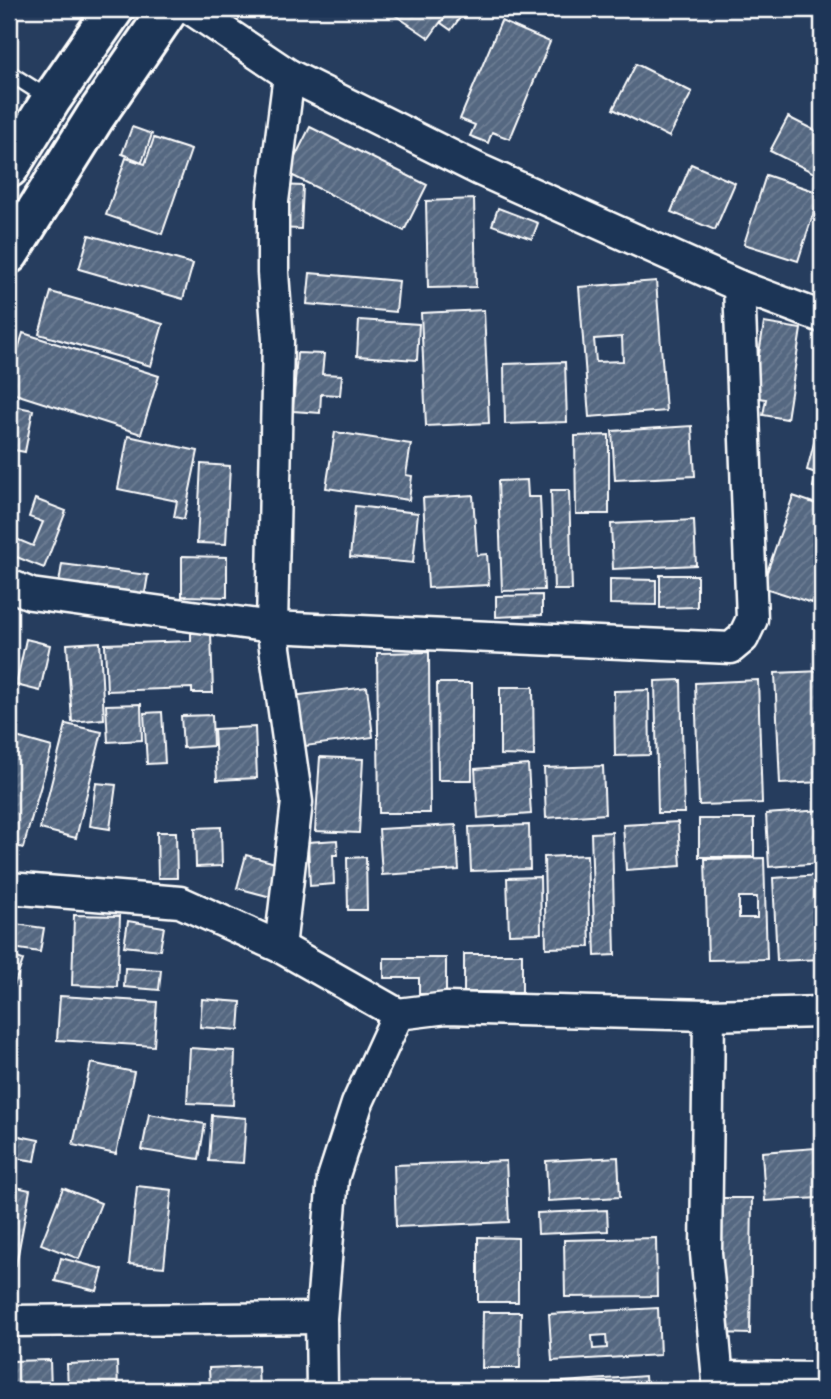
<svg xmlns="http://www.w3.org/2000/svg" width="831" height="1399" font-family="'Indie Flower',sans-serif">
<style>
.building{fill:url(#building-hatch);stroke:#fff;stroke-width:2;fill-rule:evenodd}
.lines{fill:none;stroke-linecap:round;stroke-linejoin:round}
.lane-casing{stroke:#fff;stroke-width:19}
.street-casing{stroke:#fff;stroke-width:35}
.secondary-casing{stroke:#fff;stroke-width:44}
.lane{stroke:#1d3557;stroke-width:14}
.street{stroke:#1d3557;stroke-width:30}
.secondary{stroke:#1d3557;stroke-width:38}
</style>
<defs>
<pattern id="building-hatch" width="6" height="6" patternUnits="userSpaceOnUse" patternTransform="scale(1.75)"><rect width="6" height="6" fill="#556781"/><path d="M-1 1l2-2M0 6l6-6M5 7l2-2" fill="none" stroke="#6e7e94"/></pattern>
</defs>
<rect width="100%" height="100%" fill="#263d5e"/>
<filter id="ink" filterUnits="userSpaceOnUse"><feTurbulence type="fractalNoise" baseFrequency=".0143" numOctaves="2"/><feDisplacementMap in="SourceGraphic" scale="14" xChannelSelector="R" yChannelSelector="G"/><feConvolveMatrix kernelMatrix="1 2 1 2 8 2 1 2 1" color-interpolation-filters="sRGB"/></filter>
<g filter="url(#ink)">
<g class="building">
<path d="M386 9H450L429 38Z"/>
<path d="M452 9H460L464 12 451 30 441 23Z"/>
<path d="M501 21 550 42 510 139 492 132 488 143 470 136 475 125 460 119Z"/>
<path d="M636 64 692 92 669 137 613 109Z"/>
<path d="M788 117 822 134V177L770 151Z"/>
<path d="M132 127 152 134 142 162 122 154Z"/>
<path d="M310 127 427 185 404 231 287 173Z"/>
<path d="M154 138 191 150 162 234 106 215 126 158 145 164Z"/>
<path d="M691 164 735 183 715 230 671 212Z"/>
<path d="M766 175 820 193 798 261 744 244Z"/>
<path d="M278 185 303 186 301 229 275 228Z"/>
<path d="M474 199 476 287 428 288 426 201Z"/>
<path d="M498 208 538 223 532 239 492 225Z"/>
<path d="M89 235 193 264 183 299 79 269Z"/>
<path d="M310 273 399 281 396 312 307 304Z"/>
<path d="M656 281 666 411 589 417 579 287ZM622 337 623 361 596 362 594 339Z"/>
<path d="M51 292 163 324 151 366 39 334Z"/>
<path d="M484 310 489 423 426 426 421 313Z"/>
<path d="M359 320 419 324 417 360 357 356Z"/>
<path d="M764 323 801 329 787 419 763 415 766 399 752 397Z"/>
<path d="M23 333 159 376 141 434 9 392V379Z"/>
<path d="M297 353 324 354 322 374 342 375 340 395 321 394 320 413 293 411Z"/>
<path d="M565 362 567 422 505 424 504 364Z"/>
<path d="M9 405 33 410 25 452 9 449Z"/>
<path d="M692 426 695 476 615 480 612 431Z"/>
<path d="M335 432 411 444 406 475 412 476 409 500 326 488Z"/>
<path d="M609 435V514H576L575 436Z"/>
<path d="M816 435 822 437V490L813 487 816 473 807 470Z"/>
<path d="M128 436 198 451 184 519 174 517 177 501 118 489Z"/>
<path d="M201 464 230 466 226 544 197 543Z"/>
<path d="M527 480 528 497H540L544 590 502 591 498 481Z"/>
<path d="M551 490H569L572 590H554Z"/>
<path d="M473 495 477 555 487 554 489 585 428 588 423 498Z"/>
<path d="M793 496 822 506V572L812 603 762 587Z"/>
<path d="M35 499 66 511 44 568 9 554V536L33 546 43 522 29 517Z"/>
<path d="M355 506 418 513 413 563 350 557Z"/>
<path d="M694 520 696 565 613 569 611 524Z"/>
<path d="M182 556 227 557V597L182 596Z"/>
<path d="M62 564 148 575 144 599 126 597 127 592 59 583Z"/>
<path d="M660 575H697V607L660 608Z"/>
<path d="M610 579 656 580V605L610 604Z"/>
<path d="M542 595V615L496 617V596Z"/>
<path d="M191 633H211L213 693H192V688L107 691 105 644 191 641Z"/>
<path d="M26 639 50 645 40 691 16 685Z"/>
<path d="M100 642 104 719 72 722 67 644Z"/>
<path d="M429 652 430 813H379L377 653Z"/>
<path d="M822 671V782L780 784 775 673Z"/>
<path d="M681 680 684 813H658L655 681Z"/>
<path d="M758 680 762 803 699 805 695 683Z"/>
<path d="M437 683H472V780H438Z"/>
<path d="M367 687 373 737 298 747 291 696Z"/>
<path d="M500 687H533L534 756 500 755Z"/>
<path d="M649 690 650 755 615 756 614 691Z"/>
<path d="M141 704 142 740 108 742 106 705Z"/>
<path d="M162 712 165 763 147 764 144 713Z"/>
<path d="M212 715 213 746 183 748 181 716Z"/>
<path d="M66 724 102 732 76 838 40 829Z"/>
<path d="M255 727 257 778 217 780 214 729Z"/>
<path d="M9 735 52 747 23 848 9 844Z"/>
<path d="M320 757 363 759 359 833 315 831Z"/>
<path d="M528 765 531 814 478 818 475 769Z"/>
<path d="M603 766 605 814 546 818 544 768Z"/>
<path d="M96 783 116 785 110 829 90 826Z"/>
<path d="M822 810V863L769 867 766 814Z"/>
<rect x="699" y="819" width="55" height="38"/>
<path d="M678 822 681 866 626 870 623 825Z"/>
<path d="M456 825 459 870 382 875 379 829Z"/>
<path d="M529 825 530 869 471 871 469 827Z"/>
<path d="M221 827 222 866 196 867 195 828Z"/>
<path d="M157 832H176L177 878H158Z"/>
<path d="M612 832 615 955 595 956 591 833Z"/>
<path d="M337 840 338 855H333L334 884 310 886 308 842Z"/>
<path d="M246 855 279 864 271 897 237 888Z"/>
<path d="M587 855 590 947 546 948 544 857Z"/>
<path d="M366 857 367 910H348L347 858Z"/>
<path d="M764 858 767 959 708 960 705 859ZM739 897H757V918H739Z"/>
<path d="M822 875V959L777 961 773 878Z"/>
<path d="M540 877 541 933 509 934 507 878Z"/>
<path d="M74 915 120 916 117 987 72 985Z"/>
<path d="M128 921 164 927 160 950 124 946Z"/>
<path d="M15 924 44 928 40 952 12 948Z"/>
<rect x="464" y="954" width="58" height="38"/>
<path d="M9 955 23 960 11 994 9 993Z"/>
<path d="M384 958H446V994H419V978H384Z"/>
<path d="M125 968 161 970 159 990 124 987Z"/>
<path d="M60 996 157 1002 154 1046 57 1040Z"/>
<path d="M202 999 241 1002 239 1030 200 1027Z"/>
<path d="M190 1048 235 1051 233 1105 187 1103Z"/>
<path d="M91 1063 134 1072 116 1154 73 1145Z"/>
<path d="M149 1114 205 1124 199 1159 142 1150Z"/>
<path d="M212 1115 246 1118 243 1163 209 1161Z"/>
<path d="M9 1134 39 1140 35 1161 16 1158 11 1186 30 1190 16 1265 9 1264Z"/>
<path d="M816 1148 819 1198 765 1201 762 1152Z"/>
<path d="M618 1157 620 1197 548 1201 546 1161Z"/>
<path d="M506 1161 509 1222 396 1227 394 1165Z"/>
<path d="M137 1186 172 1190 164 1267 129 1264Z"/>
<path d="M63 1188 101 1203 79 1259 41 1244Z"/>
<path d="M720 1198H752L750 1334 719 1333Z"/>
<path d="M607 1210 608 1231 538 1234 537 1213Z"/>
<path d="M478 1237 518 1238V1302H478Z"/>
<path d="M656 1238 657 1296 565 1297 564 1240Z"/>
<path d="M61 1258 103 1269 97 1291 55 1281Z"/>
<path d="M658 1308 660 1355 552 1361 549 1314ZM606 1335 607 1348 593 1349 592 1336Z"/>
<path d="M483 1312H521L520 1368H482Z"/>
<path d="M50 1360 51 1390H9V1361Z"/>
<path d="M117 1362 118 1390H68L67 1364Z"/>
<path d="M258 1366 259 1390H210L209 1368Z"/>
<path d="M645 1376 646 1390H538V1384Z"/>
</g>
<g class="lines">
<g class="lane-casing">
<path id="lane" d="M9 73 50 99"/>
</g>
<g class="street-casing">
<g id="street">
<path d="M191 9 289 75 480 170 739 286 822 317"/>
<path d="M9 585 31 594 272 627 731 648 743 638 752 619 739 286"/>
<path d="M9 888 180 902 280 947 398 1014 447 1008 709 1015 822 1012"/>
<path d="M280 947 297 802 272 627 278 340 273 273V201L289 75"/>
<path d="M709 1015 706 1253 719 1390"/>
<path d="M9 1321 321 1318"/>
<path d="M718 1377 822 1378"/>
<path d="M322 1390 321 1318 333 1178 357 1104 398 1014"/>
</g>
</g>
<g class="secondary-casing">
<g id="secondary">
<path d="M9 168 51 100 114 9"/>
<path d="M9 254 95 117 169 9"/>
</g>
</g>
<use href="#lane" class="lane"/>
<use href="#street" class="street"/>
<use href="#secondary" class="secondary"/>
</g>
</g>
<rect width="831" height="1399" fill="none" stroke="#1d3557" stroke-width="35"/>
<rect x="18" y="18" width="796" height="1364" fill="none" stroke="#fff" stroke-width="2.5" filter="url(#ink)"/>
</svg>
